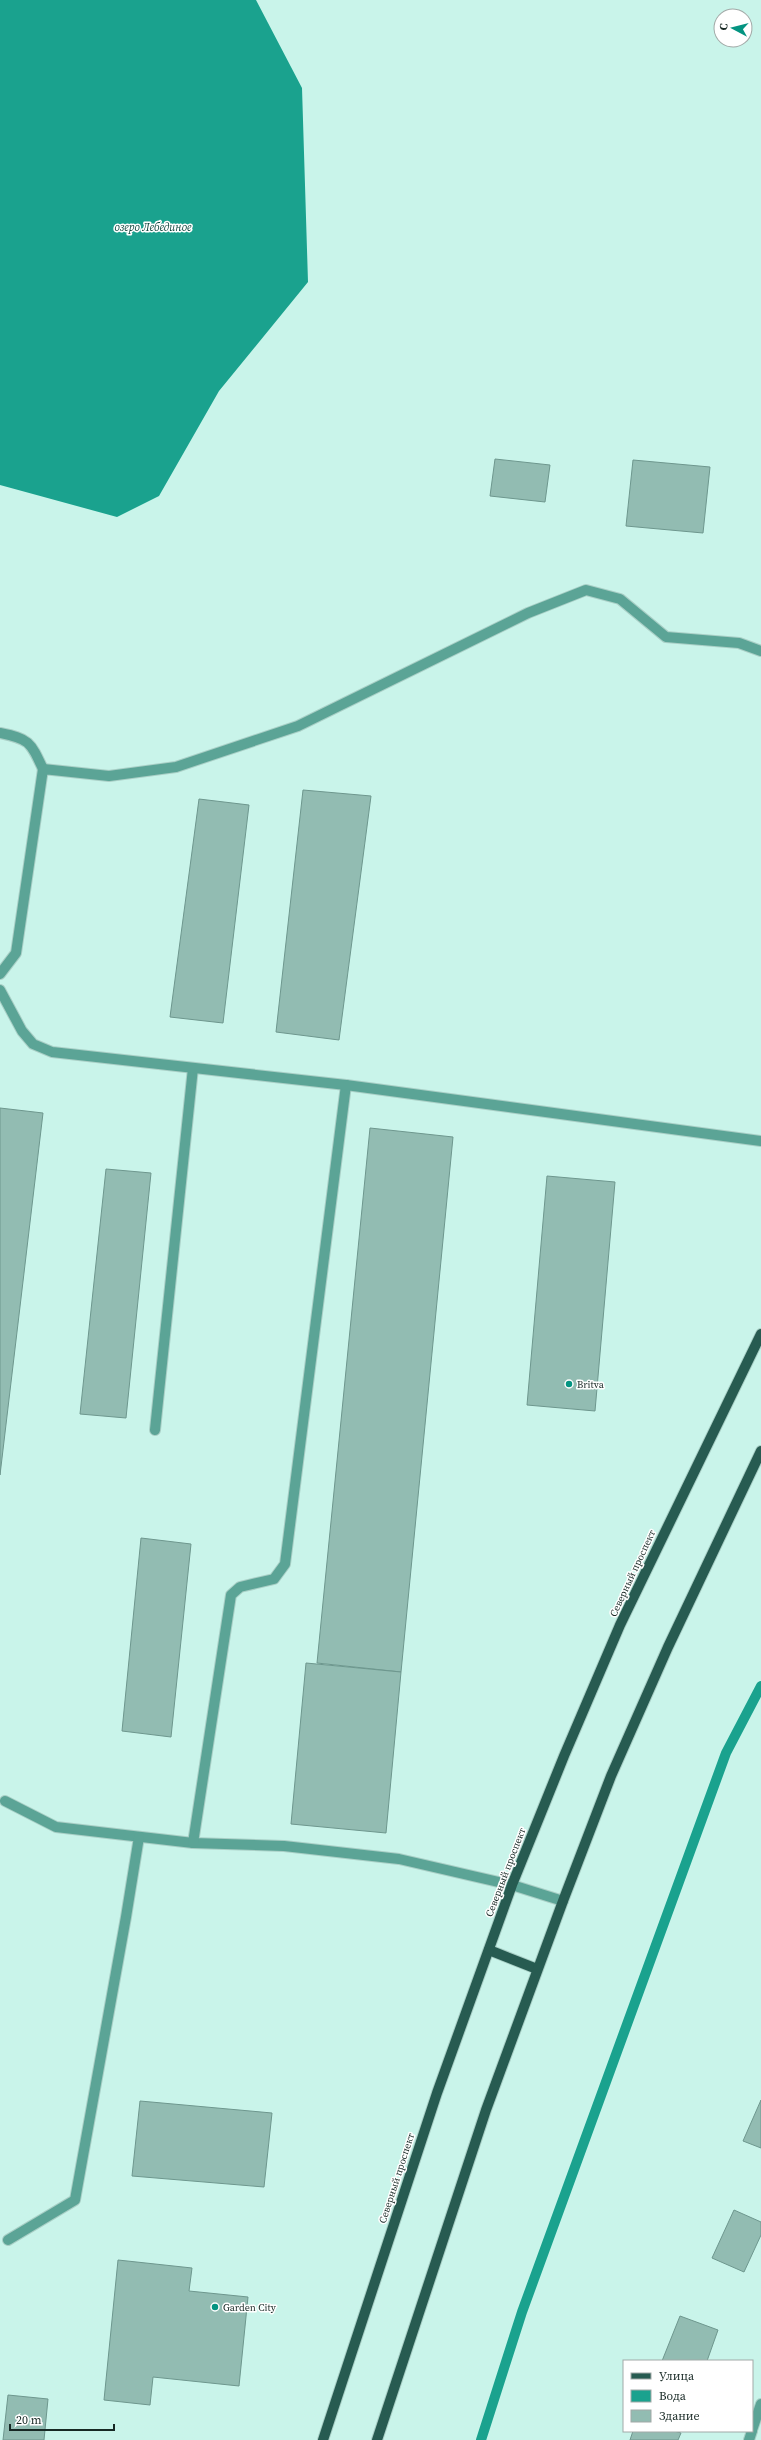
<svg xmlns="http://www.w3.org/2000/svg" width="761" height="2440" font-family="'Source Serif 4',serif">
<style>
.water{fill:#1aa28e}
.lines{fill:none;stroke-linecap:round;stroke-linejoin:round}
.stream{stroke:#1aa28e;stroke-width:10}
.building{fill:#92bcb2;stroke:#6e978e}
.service-casing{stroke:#a9cfc6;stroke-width:12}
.minor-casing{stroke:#a9cfc6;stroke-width:12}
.primary-casing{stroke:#a9cfc6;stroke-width:12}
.service{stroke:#5ba496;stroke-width:10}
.minor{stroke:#5ba496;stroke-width:10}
.primary{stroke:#275b51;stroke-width:10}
.poi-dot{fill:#049481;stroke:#fff;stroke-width:1.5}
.labels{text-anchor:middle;stroke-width:3;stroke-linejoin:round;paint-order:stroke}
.poi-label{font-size:10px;fill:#172824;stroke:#fff;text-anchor:start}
.street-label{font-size:10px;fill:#172824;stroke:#fff}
.water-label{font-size:11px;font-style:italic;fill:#073f36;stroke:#fff}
</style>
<rect width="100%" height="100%" fill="#c9f4ea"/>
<path class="water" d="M0 0H256L302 88 308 282 219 391 159 496 117 517 0 485Z"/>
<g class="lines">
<path class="stream" d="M481 2440 522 2312 726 1753 761 1686"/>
</g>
<g class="building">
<path d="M495 459 550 465 545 502 490 496Z"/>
<path d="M633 460 710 467 703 533 626 526Z"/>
<path d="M303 790 371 796 339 1040 276 1032Z"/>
<path d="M199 799 249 805 223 1023 170 1017Z"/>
<path d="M0 1108 43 1113 0 1475Z"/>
<path d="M370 1128 453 1137 401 1672 317 1663Z"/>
<path d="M106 1169 151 1173 126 1418 80 1414Z"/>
<path d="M547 1176 615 1182 595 1411 527 1405Z"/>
<path d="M141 1538 191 1544 171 1737 122 1731Z"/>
<path d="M306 1663 401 1672 386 1833 291 1824Z"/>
<path d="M761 2100V2148L743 2141Z"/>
<path d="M140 2101 272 2113 264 2187 132 2176Z"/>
<path d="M734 2210 761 2222V2235L744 2272 712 2258Z"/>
<path d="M118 2260 192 2268 189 2291 248 2297 239 2386 153 2377 150 2405 104 2400Z"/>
<path d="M680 2316 718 2330 707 2361H662Z"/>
<path d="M8 2395 48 2399 44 2440H3Z"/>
<path d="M633 2431H674L681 2433 678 2440H630Z"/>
</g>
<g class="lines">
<g class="service-casing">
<g id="service">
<path d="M0 733C29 739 30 741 43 769"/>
<path d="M0 974 16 953 43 769 109 776 176 767 298 726 528 613 586 590 620 599 666 637 739 643 761 651"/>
<path d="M155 1430 193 1068"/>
<path d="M5 1801 56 1827 193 1843 284 1846 399 1859 512 1885 563 1901"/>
<path d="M193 1843 231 1595 240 1587 274 1579 285 1564 346 1085"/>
<path d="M8 2240 75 2200 126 1917 139 1837"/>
</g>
</g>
<g class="minor-casing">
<g id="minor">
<path d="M0 990 22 1031 33 1044 52 1052 346 1085 761 1141"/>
<path d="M752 2430 761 2404"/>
<path d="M749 2440 752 2431"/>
</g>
</g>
<g class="primary-casing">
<g id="primary">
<path d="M489 1950 537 1969"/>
<path d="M323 2440 437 2093 512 1885 564 1756 620 1625 761 1334"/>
<path d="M377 2440 486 2110 563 1901 611 1776 668 1647 761 1451"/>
</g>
</g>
<use href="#service" class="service"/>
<use href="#minor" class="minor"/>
<use href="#primary" class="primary"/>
</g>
<g class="poi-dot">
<circle cx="569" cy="1384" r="4"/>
<circle cx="215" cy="2307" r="4"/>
</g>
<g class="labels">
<g class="poi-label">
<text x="577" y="1388">Britva</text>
<text x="223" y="2311">Garden City</text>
</g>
<g class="street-label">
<text transform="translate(632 1573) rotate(-65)" y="4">Северный проспект</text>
<text transform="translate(505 1872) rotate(-69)" y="4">Северный проспект</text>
<text transform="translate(396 2178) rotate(-72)" y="4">Северный проспект</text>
</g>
<g class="water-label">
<text x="153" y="231">озеро Лебединое</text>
</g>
</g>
<rect x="623" y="2360" width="130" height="72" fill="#ffffff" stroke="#a2a9a7"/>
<rect x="631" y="2373" width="20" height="6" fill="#275b51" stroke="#a2a9a7"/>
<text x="659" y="2380" font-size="12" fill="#172824">Улица</text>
<rect x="631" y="2390" width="20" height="12" fill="#1aa28e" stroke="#a2a9a7"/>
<text x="659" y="2400" font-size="12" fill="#172824">Вода</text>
<rect x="631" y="2410" width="20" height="12" fill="#92bcb2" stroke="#a2a9a7"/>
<text x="659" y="2420" font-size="12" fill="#172824">Здание</text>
<g transform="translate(733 28) rotate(277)"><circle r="19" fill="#ffffff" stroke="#a2a9a7"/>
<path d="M0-3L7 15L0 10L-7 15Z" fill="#049481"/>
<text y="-6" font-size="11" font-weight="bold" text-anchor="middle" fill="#172824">С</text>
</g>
<path d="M10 2424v6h104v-6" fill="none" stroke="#172824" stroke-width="2"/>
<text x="16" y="2424" font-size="12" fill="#172824" stroke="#ffffff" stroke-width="3" paint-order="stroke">20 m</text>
</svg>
